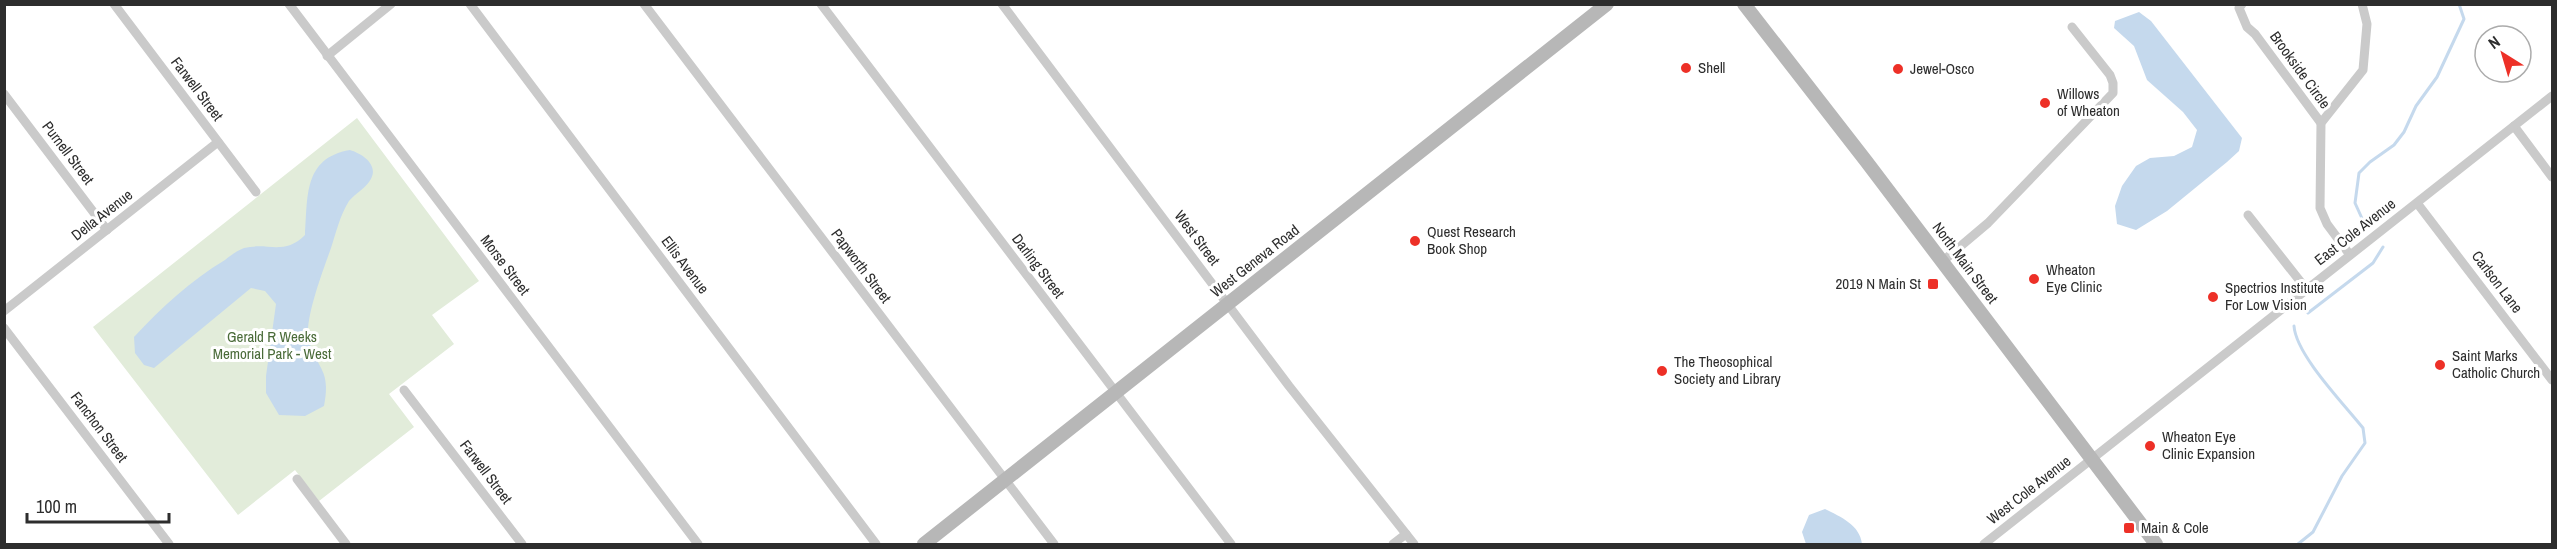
<svg xmlns="http://www.w3.org/2000/svg" width="2557" height="549" font-family="'Archivo Narrow',sans-serif">
<style>
.green{fill:#e2ecda}
.water{fill:#c5d9ed}
.lines{fill:none;stroke-linecap:round;stroke-linejoin:round}
.stream{stroke:#c5d9ed;stroke-width:3}
.street{stroke:#cacaca;stroke-width:9}
.secondary{stroke:#b7b7b7;stroke-width:14}
.poi-dot{fill:#ed3027;stroke:#fff;stroke-width:2}
.labels{text-anchor:middle;stroke-width:6;stroke-linejoin:round;paint-order:stroke}
.poi-label{font-size:15px;fill:#2d2d2d;stroke:#fff;text-anchor:start}
.street-label{font-size:15px;fill:#2d2d2d;stroke:#fff}
.park-label{font-size:15px;fill:#4a6b39;stroke:#fff}
</style>
<rect width="100%" height="100%" fill="#fff"/>
<path class="green" d="M357 118 479 281 432 315 454 344 389 394 414 427 319 501 295 470 238 515 93 327Z"/>
<g class="water">
<path d="M2139 12 2151 21 2242 138 2239 151 2227 162 2167 211 2136 230 2117 224 2115 206 2122 186 2136 166 2150 158 2174 156 2192 147 2197 130 2183 112 2147 80 2134 46 2114 28 2115 21Z"/>
<path d="M350 150C363 154 381 166 369 182 364 189 355 194 349 201 340 215 336 233 331 248 324 268 303 322 309 341 318 371 331 369 324 406L305 416 279 415 266 393V376L276 304 265 291 251 288 154 368 144 365 135 353 134 337C162 307 190 281 225 260 230 256 238 250 244 248 268 242 284 256 305 235 308 197 303 158 350 150Z"/>
<path d="M1825 509C1841 517 1860 525 1862 544H1806L1802 532 1809 515Z"/>
</g>
<g class="lines">
<g class="stream">
<path d="M2365 225 2355 203 2359 173 2370 162 2394 145 2404 132 2416 106 2437 77 2464 19 2459 4"/>
<path d="M2308 313 2373 263 2383 247"/>
<path d="M2294 326C2296 355 2344 404 2363 428L2365 443 2342 476 2313 532 2298 544"/>
</g>
<g class="street">
<path d="M114 4 256 192"/>
<path d="M289 4 698 544"/>
<path d="M470 4 876 544"/>
<path d="M644 4 1054 544"/>
<path d="M821 4 1231 544"/>
<path d="M1002 4 1289 386 1414 544"/>
<path d="M2242 4 2239 8 2247 27 2255 34 2321 123"/>
<path d="M327 56 391 4"/>
<path d="M4 94 107 230"/>
<path d="M2514 126 2552 177"/>
<path d="M2417 203 2552 380"/>
<path d="M2248 215 2307 290"/>
<path d="M2350 255 2327 224 2320 208 2321 123 2363 70 2367 24 2362 4"/>
<path d="M1943 261 1988 223 2113 93V83L2110 75 2072 27"/>
<path d="M4 311 218 142"/>
<path d="M4 328 169 544"/>
<path d="M404 390 522 544"/>
<path d="M297 479 346 544"/>
<path d="M1393 544 1406 534"/>
<path d="M1984 544 2552 96"/>
</g>
<g class="secondary">
<path d="M1744 4 1866 161 2156 544"/>
<path d="M924 544 1607 4"/>
</g>
</g>
<g class="poi-dot">
<circle cx="1686" cy="68" r="6"/>
<circle cx="1898" cy="69" r="6"/>
<circle cx="2045" cy="103" r="6"/>
<circle cx="1415" cy="241" r="6"/>
<circle cx="2034" cy="279" r="6"/>
<rect x="1927" y="278" width="12" height="12" rx="3"/>
<circle cx="2213" cy="297" r="6"/>
<circle cx="2440" cy="365" r="6"/>
<circle cx="1662" cy="371" r="6"/>
<circle cx="2150" cy="446" r="6"/>
<rect x="2123" y="522" width="12" height="12" rx="3"/>
</g>
<g class="labels">
<g class="poi-label">
<text x="1698" y="73">Shell</text>
<text x="1910" y="74">Jewel-Osco</text>
<text x="2057" y="99">Willows<tspan x="2057" dy="17">of Wheaton</tspan></text>
<text x="1427" y="237">Quest Research<tspan x="1427" dy="17">Book Shop</tspan></text>
<text x="2046" y="275">Wheaton<tspan x="2046" dy="17">Eye Clinic</tspan></text>
<text x="1921" y="289" text-anchor="end">2019 N Main St</text>
<text x="2225" y="293">Spectrios Institute<tspan x="2225" dy="17">For Low Vision</tspan></text>
<text x="2452" y="361">Saint Marks<tspan x="2452" dy="17">Catholic Church</tspan></text>
<text x="1674" y="367">The Theosophical<tspan x="1674" dy="17">Society and Library</tspan></text>
<text x="2162" y="442">Wheaton Eye<tspan x="2162" dy="17">Clinic Expansion</tspan></text>
<text x="2141" y="533">Main &amp; Cole</text>
</g>
<g class="street-label">
<text transform="translate(2300 70) rotate(54)" y="5">Brookside Circle</text>
<text transform="translate(197 89) rotate(53)" y="5">Farwell Street</text>
<text transform="translate(68 153) rotate(53)" y="5">Purnell Street</text>
<text transform="translate(102 215) rotate(-38)" y="5">Della Avenue</text>
<text transform="translate(2355 232) rotate(-38)" y="5">East Cole Avenue</text>
<text transform="translate(1197 238) rotate(53)" y="5">West Street</text>
<text transform="translate(1255 261) rotate(-38)" y="5">West Geneva Road</text>
<text transform="translate(1965 263) rotate(53)" y="5">North Main Street</text>
<text transform="translate(505 265) rotate(53)" y="5">Morse Street</text>
<text transform="translate(685 265) rotate(53)" y="5">Ellis Avenue</text>
<text transform="translate(861 266) rotate(53)" y="5">Papworth Street</text>
<text transform="translate(1038 266) rotate(53)" y="5">Darling Street</text>
<text transform="translate(2497 282) rotate(53)" y="5">Carlson Lane</text>
<text transform="translate(99 427) rotate(53)" y="5">Fanchon Street</text>
<text transform="translate(486 472) rotate(53)" y="5">Farwell Street</text>
<text transform="translate(2029 490) rotate(-38)" y="5">West Cole Avenue</text>
</g>
<g class="park-label">
<text x="272" y="342">Gerald R Weeks<tspan x="272" dy="17">Memorial Park - West</tspan></text>
</g>
</g>
<rect width="2557" height="549" fill="none" stroke="#2d2d2d" stroke-width="12"/>
<g transform="translate(2503 54) rotate(323)"><circle r="28" fill="#ffffff" stroke="#ababab" stroke-width="1.5"/>
<path d="M0-4.5L10 22L0 15L-10 22Z" fill="#ed3027"/>
<text y="-9" font-size="16" font-weight="bold" text-anchor="middle" fill="#2d2d2d">N</text>
</g>
<path d="M27 513v9h142v-9" fill="none" stroke="#2d2d2d" stroke-width="3"/>
<text x="36" y="513" font-size="18" fill="#2d2d2d" stroke="#ffffff" stroke-width="4.5" paint-order="stroke">100 m</text>
</svg>
